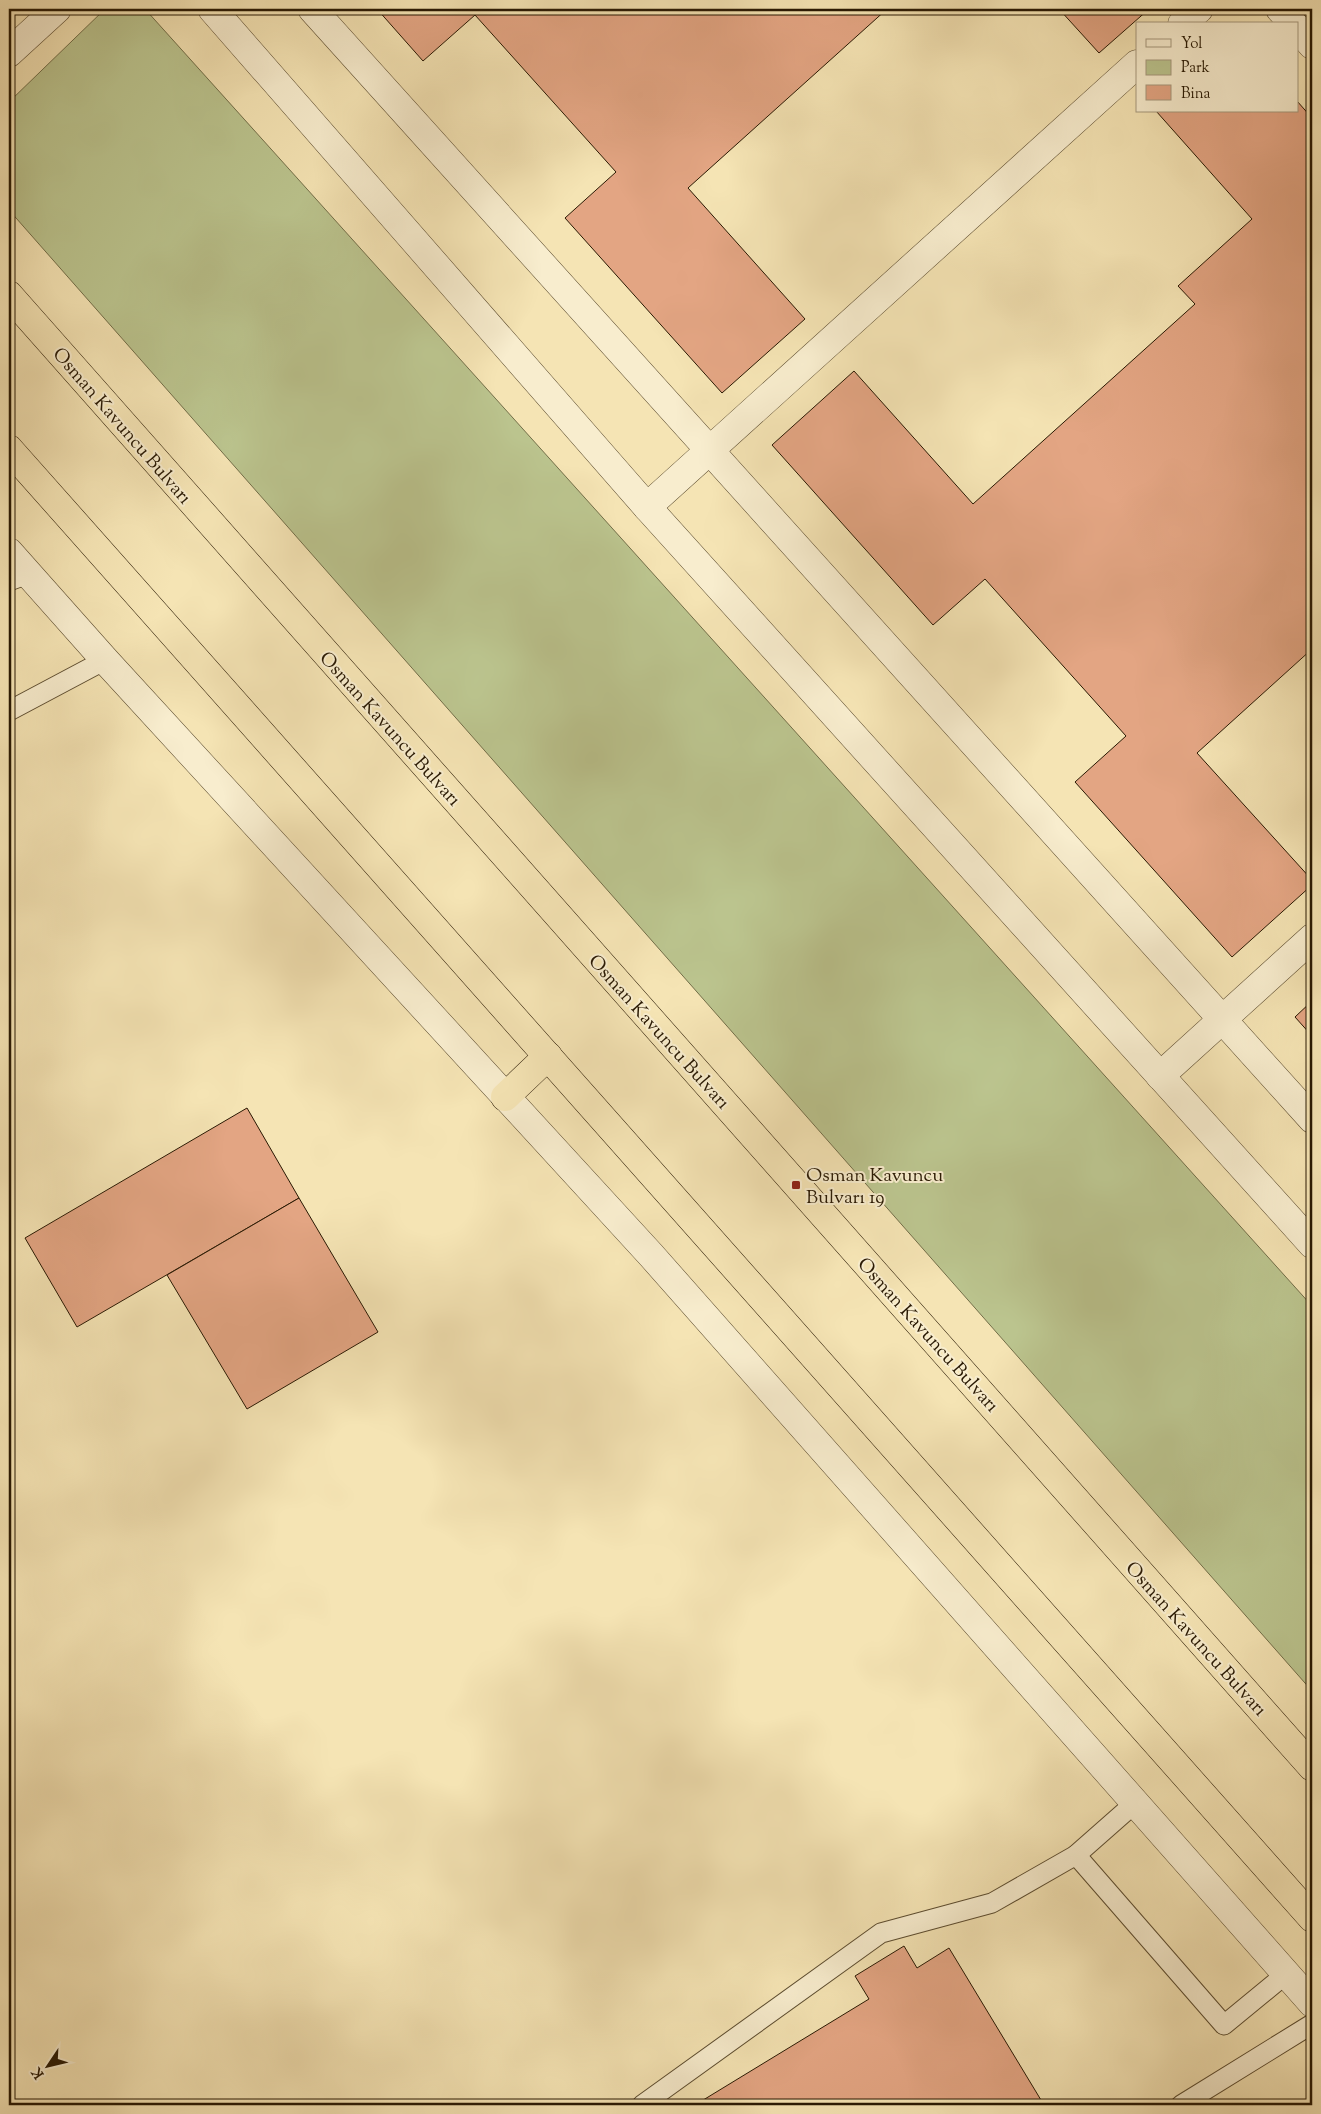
<svg xmlns="http://www.w3.org/2000/svg" width="1321" height="2114" font-family="'Sorts Mill Goudy',serif">
<style>
.green{fill:#bbc48e;stroke:#726e48}
.building{fill:#e3a583;stroke:#291903}
.lines{fill:none;stroke-linecap:round;stroke-linejoin:round}
.service-casing{stroke:#5c4c2f;stroke-width:21}
.minor-casing{stroke:#5c4c2f;stroke-width:29}
.tertiary-casing{stroke:#5c4c2f;stroke-width:29}
.trunk-casing{stroke:#291903;stroke-width:29}
.service{stroke:#f8edce;stroke-width:19}
.minor{stroke:#f8edce;stroke-width:28}
.tertiary{stroke:#f8edce;stroke-width:28}
.trunk{stroke:#f5e4b4;stroke-width:28}
.poi-dot{fill:#8f2418;stroke:#f8edce;stroke-width:2}
.labels{text-anchor:middle;stroke-width:4;stroke-linejoin:round;paint-order:stroke}
.street-label{font-size:19px;fill:#291903;stroke:#f8edce}
.poi-label{font-size:19px;fill:#291903;stroke:#f8edce;text-anchor:start}
</style>
<rect width="100%" height="100%" fill="#f5e4b4"/>
<filter id="stains"><feTurbulence type="fractalNoise" baseFrequency=".004" numOctaves="4"/><feColorMatrix values="0 0 0 0 .2 0 0 0 0 .09 0 0 0 0 .02 0 0 0 .5 -.17"/></filter>
<radialGradient id="worn" r=".72"><stop offset=".6" stop-color="#630" stop-opacity="0"/><stop offset="1" stop-color="#630" stop-opacity=".3"/></radialGradient>
<path class="green" d="M105 9H145L1312 1306V1691L9 210V102Z"/>
<g class="building">
<path d="M377 9H887L688 188 805 319 722 393 565 218 616 172 475 15 423 61Z"/>
<path d="M1059 9H1149L1099 53Z"/>
<path d="M1297 101 1312 118V649L1197 753 1312 880V885L1232 957 1075 782 1126 736 985 579 933 625 772 445 854 371 973 504 1195 304 1178 286 1252 219 1156 111H1297Z"/>
<path d="M1312 1001V1036L1295 1017Z"/>
<path d="M247 1108 299 1198 77 1327 25 1238Z"/>
<path d="M299 1198 378 1332 247 1409 167 1275Z"/>
<path d="M904 1946 917 1968 949 1948 1044 2105H695L869 1999 855 1976Z"/>
</g>
<g class="lines">
<g class="service-casing">
<g id="service">
<path d="M9 581 28 574"/>
<path d="M9 711 105 660"/>
<path d="M1076 1855 1224 2025 1286 1974"/>
<path d="M642 2105 881 1933 992 1903 1076 1855 1135 1803"/>
<path d="M1181 2105 1312 2024"/>
</g>
</g>
<g class="minor-casing">
<g id="minor">
<path d="M212 9 647 507 1312 1244"/>
<path d="M312 9 1312 1119"/>
<path d="M1280 9 1293 24"/>
<path d="M1182 24 1199 9"/>
<path d="M1297 28 1312 45"/>
<path d="M9 53 57 9"/>
<path d="M647 507 1137 64"/>
<path d="M1160 1076 1312 938"/>
</g>
</g>
<g class="tertiary-casing">
<path id="tertiary" d="M9 552 105 660 651 1255 1312 2003"/>
</g>
<g class="trunk-casing">
<g id="trunk">
<path d="M9 295 1312 1767"/>
<path d="M9 449 1312 1918"/>
<path d="M505 1097 548 1056"/>
</g>
</g>
<use href="#service" class="service"/>
<use href="#minor" class="minor"/>
<use href="#tertiary" class="tertiary"/>
<use href="#trunk" class="trunk"/>
</g>
<rect class="poi-dot" x="791" y="1180" width="10" height="10" rx="2.5"/>
<g class="labels">
<g class="street-label">
<text transform="translate(123 425) rotate(49)" y="7">Osman Kavuncu Bulvarı</text>
<text transform="translate(391 728) rotate(48)" y="7">Osman Kavuncu Bulvarı</text>
<text transform="translate(660 1031) rotate(48)" y="7">Osman Kavuncu Bulvarı</text>
<text transform="translate(929 1334) rotate(48)" y="7">Osman Kavuncu Bulvarı</text>
<text transform="translate(1197 1638) rotate(48)" y="7">Osman Kavuncu Bulvarı</text>
</g>
<g class="poi-label">
<text x="806" y="1181">Osman Kavuncu<tspan x="806" dy="22">Bulvarı 19</tspan></text>
</g>
</g>
<rect width="1321" height="2114" fill="none" stroke="#f5e4b4" stroke-width="30"/>
<rect x="10" y="10" width="1301" height="2094" fill="none" stroke="#291903" stroke-width="2.5"/>
<rect x="15" y="15" width="1291" height="2084" fill="none" stroke="#291903"/>
<rect x="1136" y="22" width="162" height="90" fill="#f8edce" stroke="#a5987d"/>
<rect x="1146" y="39" width="25" height="8" fill="#f8edce" stroke="#a5987d"/>
<text x="1181" y="48" font-size="15" fill="#291903">Yol</text>
<rect x="1146" y="60" width="25" height="15" fill="#bbc48e" stroke="#a5987d"/>
<text x="1181" y="72" font-size="15" fill="#291903">Park</text>
<rect x="1146" y="85" width="25" height="15" fill="#e3a583" stroke="#a5987d"/>
<text x="1181" y="98" font-size="15" fill="#291903">Bina</text>
<g transform="translate(48 2066) rotate(235)" stroke="#f8edce" stroke-width="4" paint-order="stroke">
<path d="M0-4L9 19L0 12L-9 19Z" fill="#291903"/>
<text y="-8" font-size="14" font-weight="bold" text-anchor="middle" fill="#291903">K</text>
</g>
<rect width="100%" height="100%" filter="url(#stains)"/>
<rect width="100%" height="100%" fill="url(#worn)"/>
</svg>
